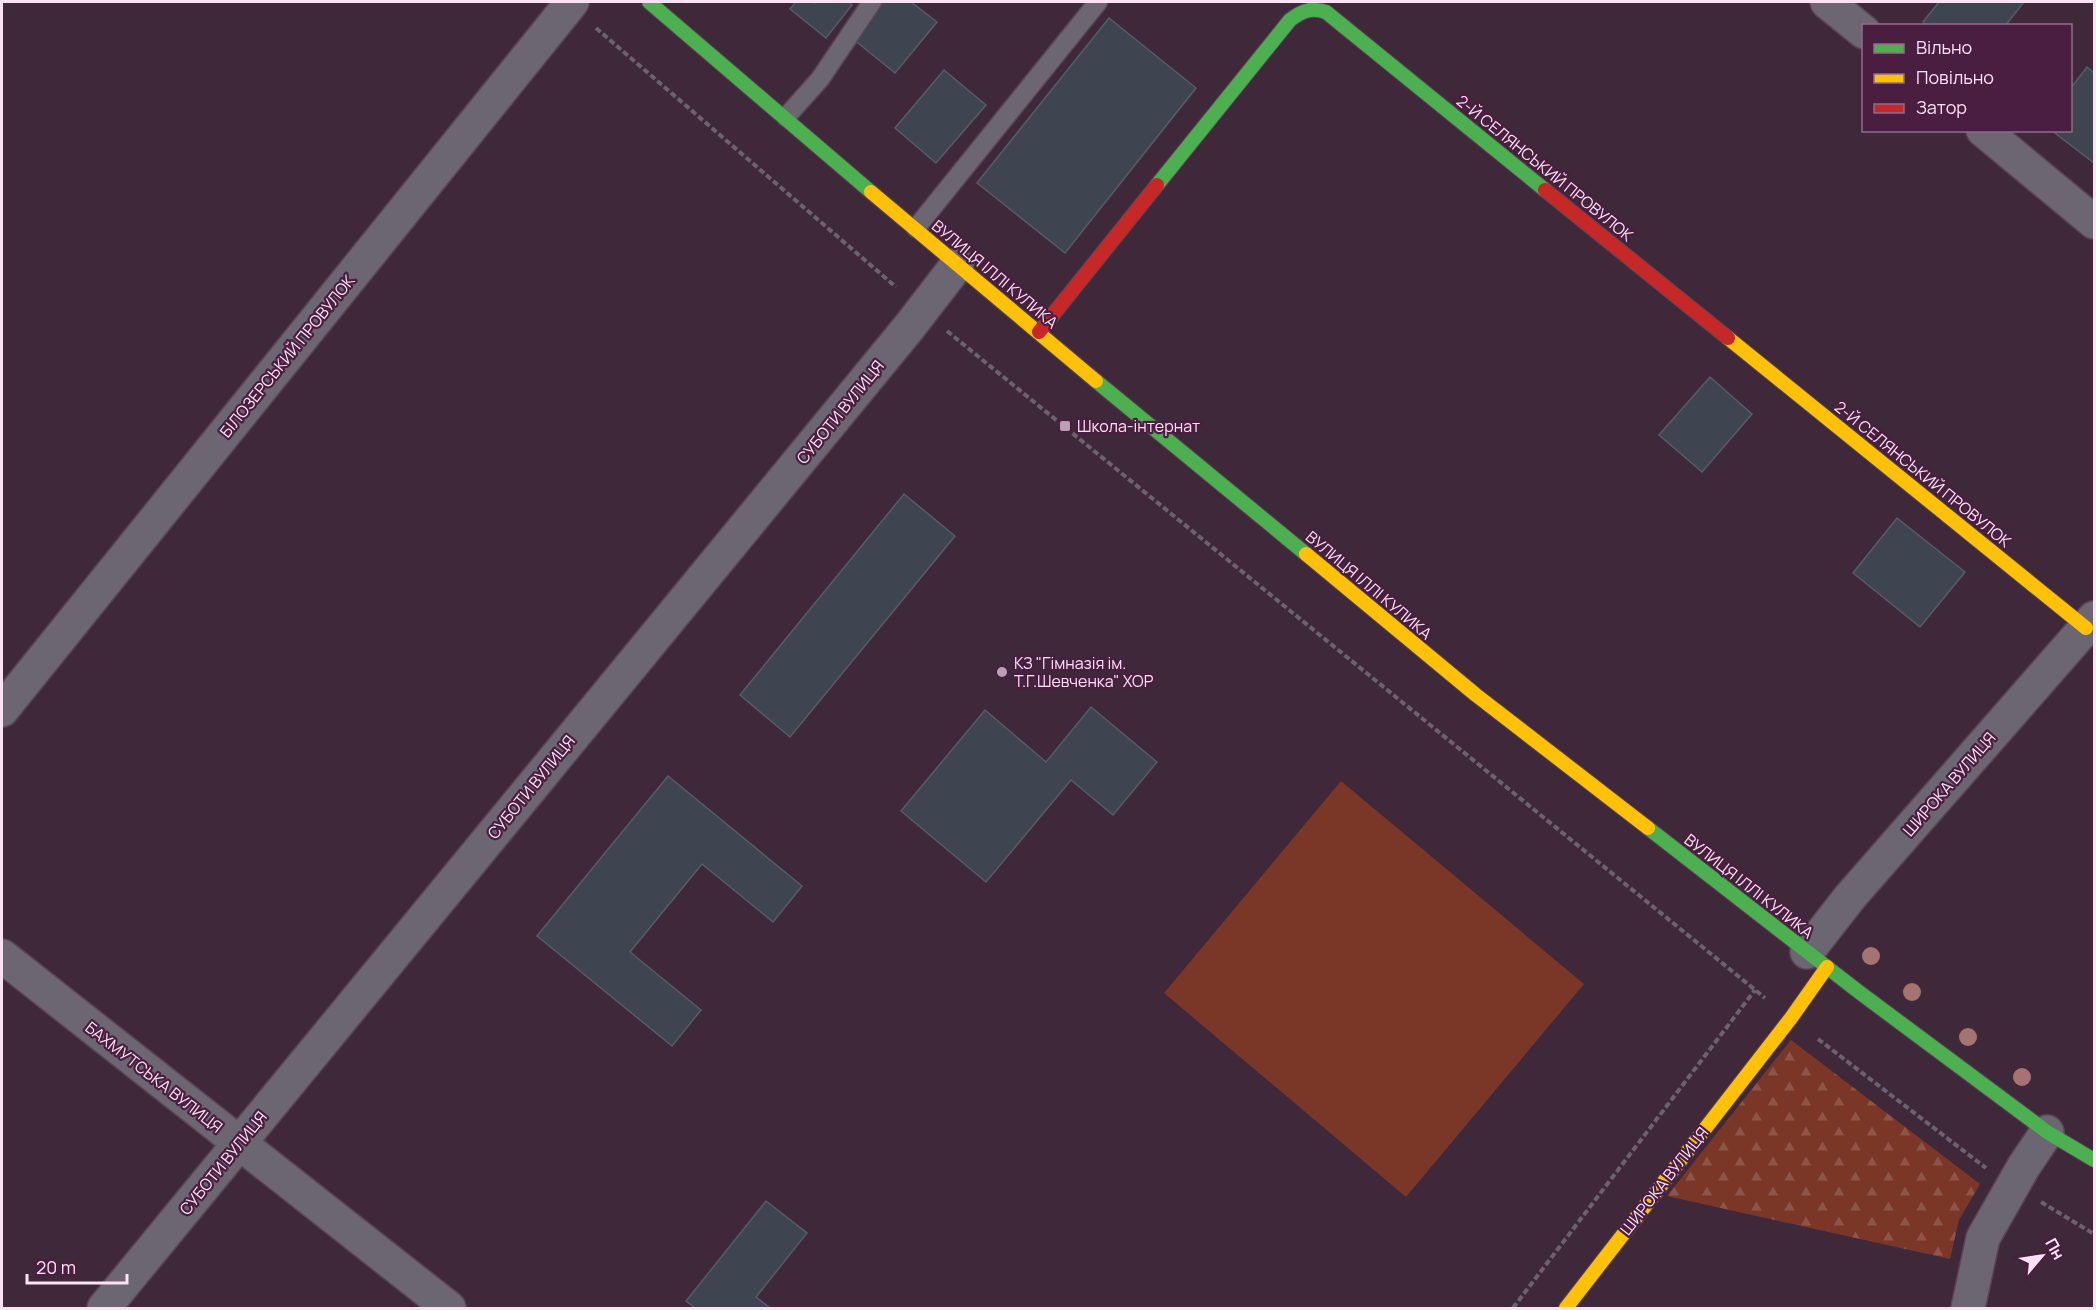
<svg xmlns="http://www.w3.org/2000/svg" width="2096" height="1310" font-family="Manrope,sans-serif">
<style>
.forest{fill:url(#forest-firs)}
.pitch{fill:#7a3728}
.building{fill:#3e4450;stroke:#575c68;stroke-width:1.5}
.lines{fill:none;stroke-linecap:round;stroke-linejoin:round}
.lane-casing{stroke:#584453;stroke-width:21}
.street-casing{stroke:#584453;stroke-width:36}
.fast-casing{stroke:#584453;stroke-width:16}
.slow-casing{stroke:#584453;stroke-width:16}
.jam-casing{stroke:#584453;stroke-width:16}
.path{stroke:#6c626e;stroke-width:4;stroke-dasharray:6 3;stroke-linecap:butt}
.lane{stroke:#6b6671;stroke-width:18}
.street{stroke:#6b6671;stroke-width:33}
.fast{stroke:#4caf50;stroke-width:14}
.slow{stroke:#ffc107;stroke-width:14}
.jam{stroke:#c62828;stroke-width:14}
.tree{fill:#a57472}
.poi-dot{fill:#baa0b4;stroke:#491e40;stroke-width:2}
.labels{text-anchor:middle;stroke-width:4.5;stroke-linejoin:round;paint-order:stroke}
.street-label{font-size:16px;fill:#fde1f5;stroke:#491e40}
.poi-label{font-size:16px;fill:#fde1f5;stroke:#491e40;text-anchor:start}
</style>
<defs>
<pattern id="forest-firs" width="22" height="20" patternUnits="userSpaceOnUse" patternTransform="scale(1.5)"><rect width="22" height="20" fill="#7a3728"/><path d="M5 1l3.5 6h-7zM16 11l3.5 6h-7z" fill="#8e5448"/></pattern>
</defs>
<rect width="100%" height="100%" fill="#3f283a"/>
<path class="forest" d="M1791 1040 1980 1184 1959 1220 1950 1259 1667 1196Z"/>
<path class="pitch" d="M1341 781 1584 984 1406 1197 1164 993Z"/>
<g class="building">
<path d="M796 2H812L815 3 816 2H848L852 5 826 38 790 9Z"/>
<path d="M883 2H911L937 22 895 73 853 39Z"/>
<path d="M1939 2H2024L2005 26H1928L1923 22Z"/>
<path d="M1109 18 1196 88 1065 253 977 183Z"/>
<path d="M2087 67 2094 73V163L2051 130H2070V89Z"/>
<path d="M944 70 986 105 936 163 895 128Z"/>
<path d="M1710 377 1752 414 1702 472 1659 435Z"/>
<path d="M904 494 955 536 790 737 740 695Z"/>
<path d="M1897 518 1965 572 1920 627 1853 573Z"/>
<path d="M1091 707 1157 762 1113 815 1071 780 986 882 901 811 985 710 1046 762Z"/>
<path d="M668 776 802 886 773 922 702 864 630 952 701 1010 672 1046 537 936Z"/>
<path d="M766 1201 807 1233 756 1297 770 1308H695L686 1301Z"/>
</g>
<g class="lines">
<g class="lane-casing">
<g id="lane">
<path d="M786 117 820 79 872 2"/>
<path d="M916 228 1098 2"/>
</g>
</g>
<g class="street-casing">
<g id="street">
<path d="M1827 2 1864 32"/>
<path d="M1983 130 2094 222"/>
<path d="M2 710 572 2"/>
<path d="M1807 952 1850 897 2094 618"/>
<path d="M2 956 449 1308"/>
<path d="M104 1308 910 326 957 265"/>
<path d="M1968 1308 1983 1238 2024 1166 2047 1132"/>
</g>
</g>
<g class="fast-casing">
<g id="fast">
<path d="M649 2 871 192"/>
<path d="M1157 185 1290 20C1302 11 1311 7 1326 12L1545 190"/>
<path d="M1096 381 1306 554"/>
<path d="M1648 828 1859 992 2047 1132 2094 1160"/>
</g>
</g>
<g class="slow-casing">
<g id="slow">
<path d="M871 192 1096 381"/>
<path d="M1728 338 2086 628"/>
<path d="M1306 554 1476 695 1648 828"/>
<path d="M1566 1308 1791 1018 1827 967"/>
</g>
</g>
<g class="jam-casing">
<g id="jam">
<path d="M1545 190 1728 338"/>
<path d="M1039 332 1157 185"/>
</g>
</g>
<g class="path">
<path d="M596 28 896 287"/>
<path d="M947 331 1765 998"/>
<path d="M1818 1039 1986 1168"/>
<path d="M2041 1202 2094 1234"/>
<path d="M1513 1308 1755 990"/>
</g>
<use href="#lane" class="lane"/>
<use href="#street" class="street"/>
<use href="#fast" class="fast"/>
<use href="#slow" class="slow"/>
<use href="#jam" class="jam"/>
</g>
<g class="tree">
<circle cx="1871" cy="956" r="9"/>
<circle cx="1912" cy="992" r="9"/>
<circle cx="1968" cy="1037" r="9"/>
<circle cx="2022" cy="1077" r="9"/>
</g>
<g class="poi-dot">
<rect x="1059" y="420" width="12" height="12" rx="3"/>
<circle cx="1002" cy="672" r="6"/>
</g>
<g class="labels">
<g class="street-label">
<text transform="translate(1545 168) rotate(39)" y="6">2-Й СЕЛЯНСЬКИЙ ПРОВУЛОК</text>
<text transform="translate(995 274) rotate(40)" y="6">ВУЛИЦЯ ІЛЛІ КУЛИКА</text>
<text transform="translate(287 356) rotate(-51)" y="6">БІЛОЗЕРСЬКИЙ ПРОВУЛОК</text>
<text transform="translate(840 412) rotate(-51)" y="6">СУБОТИ ВУЛИЦЯ</text>
<text transform="translate(1923 474) rotate(39)" y="6">2-Й СЕЛЯНСЬКИЙ ПРОВУЛОК</text>
<text transform="translate(1369 585) rotate(40)" y="6">ВУЛИЦЯ ІЛЛІ КУЛИКА</text>
<text transform="translate(1949 784) rotate(-49)" y="6">ШИРОКА ВУЛИЦЯ</text>
<text transform="translate(531 787) rotate(-51)" y="6">СУБОТИ ВУЛИЦЯ</text>
<text transform="translate(1749 886) rotate(38)" y="6">ВУЛИЦЯ ІЛЛІ КУЛИКА</text>
<text transform="translate(154 1077) rotate(38)" y="6">БАХМУТСЬКА ВУЛИЦЯ</text>
<text transform="translate(223 1163) rotate(-51)" y="6">СУБОТИ ВУЛИЦЯ</text>
<text transform="translate(1664 1181) rotate(-52)" y="6">ШИРОКА ВУЛИЦЯ</text>
</g>
<g class="poi-label">
<text x="1077" y="432">Школа-інтернат</text>
<text x="1014" y="669">КЗ "Гімназія ім.<tspan x="1014" dy="18">Т.Г.Шевченка" ХОР</tspan></text>
</g>
</g>
<rect width="2096" height="1310" fill="none" stroke="#fde1f5" stroke-width="6"/>
<rect x="1862" y="24" width="210" height="108" fill="#491e40" stroke="#916c88" stroke-width="1.5"/>
<rect x="1874" y="44" width="30" height="9" fill="#4caf50" stroke="#916c88" stroke-width="1.5"/>
<text x="1916" y="54" font-size="18" fill="#fde1f5">Вільно</text>
<rect x="1874" y="74" width="30" height="9" fill="#ffc107" stroke="#916c88" stroke-width="1.5"/>
<text x="1916" y="84" font-size="18" fill="#fde1f5">Повільно</text>
<rect x="1874" y="104" width="30" height="9" fill="#c62828" stroke="#916c88" stroke-width="1.5"/>
<text x="1916" y="114" font-size="18" fill="#fde1f5">Затор</text>
<g transform="translate(2042 1256) rotate(61)" stroke="#491e40" stroke-width="4.5" paint-order="stroke">
<path d="M0-4.5L10 22L0 15L-10 22Z" fill="#fde1f5"/>
<text y="-9" font-size="16" font-weight="bold" text-anchor="middle" fill="#fde1f5">Пн</text>
</g>
<path d="M27 1274v9h100v-9" fill="none" stroke="#fde1f5" stroke-width="3"/>
<text x="36" y="1274" font-size="18" fill="#fde1f5" stroke="#491e40" stroke-width="4.5" paint-order="stroke">20 m</text>
</svg>
